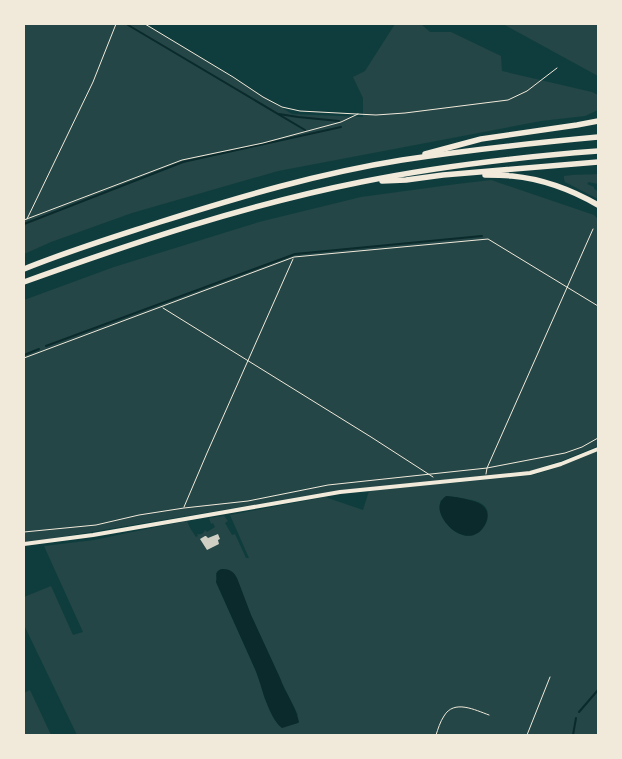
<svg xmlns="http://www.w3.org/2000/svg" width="622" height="759" font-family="Signika,sans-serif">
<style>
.green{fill:#244646;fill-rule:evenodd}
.water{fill:#0a2a2b}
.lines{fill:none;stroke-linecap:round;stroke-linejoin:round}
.stream{stroke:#0a2a2b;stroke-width:2}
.building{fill:#cfcfc3}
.path{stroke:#f1e9da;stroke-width:1}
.tertiary{stroke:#f1e9da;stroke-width:4}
.motorway{stroke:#f1e9da;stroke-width:5.5}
</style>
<rect width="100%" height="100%" fill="#0f3d3e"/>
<g class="green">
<path d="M24 24H146L292 114 363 117V98L353 77 365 71 395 24H421L430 32H451L501 56 502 71 592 92 598 95V110L585 116 541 121 278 171 132 213 51 242 24 254Z"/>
<path d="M503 24H598V76Z"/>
<path d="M598 174V184L589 182 587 184 594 187V189L598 191V199L565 182 564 179V176C575 174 587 175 598 174Z"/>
<path d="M491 180 594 215 598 219V446L561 461 527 472 342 490 49 539 24 542V300L114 267 259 222 361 197 457 184Z"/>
<path d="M598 451V735H77L24 625V597L51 586 73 635 83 632 44 546 94 540 156 527 187 521 190 528 196 537 198 536 197 534C202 535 203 534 205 530L207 532 215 527 213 523 211 524 209 518 224 516 228 521 225 523 232 535 235 534 246 558H249L230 515 325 497 363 510 369 491 533 475 553 469ZM455 497C463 499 474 499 482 504 502 518 468 555 446 522 441 514 437 510 441 500ZM222 569 229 570 237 579 251 615 280 678 283 685 298 715 279 725 264 697 261 683 255 669 216 582C218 576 213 572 222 569Z"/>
<path d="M30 690 51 735H24V693Z"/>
</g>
<g class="water">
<path d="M446 496C451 496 456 497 461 498 473 501 490 503 487 519 486 525 481 532 476 534 458 544 426 510 446 496Z"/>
<path d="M222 569C230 569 234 572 237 578L251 615 280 678C285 693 296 706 299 722L298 723 282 728C268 717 262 686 255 669L216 582C218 576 213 572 222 569Z"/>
</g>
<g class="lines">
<g class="stream">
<path d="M128 25 305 130"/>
<path d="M279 114 298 117 339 121"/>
<path d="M24 224 183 162 341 127"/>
<path d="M46 346 295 254 482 236"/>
<path d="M24 355 39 349"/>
<path d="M579 712 598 690"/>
<path d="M573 735 576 718"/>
</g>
</g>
<path class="building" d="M218 534 220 539 218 540 219 544 207 550 200 539 205 536H206L208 538Z"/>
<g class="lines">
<g class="path">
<path d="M145 24 233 77 263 97 282 107 300 111 376 115 405 113 508 100 527 91 557 68"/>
<path d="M27 219 93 82 116 24"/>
<path d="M24 220 182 160 263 143 341 122 358 114"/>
<path d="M163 308 371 437 433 477"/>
<path d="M24 358 294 257 488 239 598 306"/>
<path d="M486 474 487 468 593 229"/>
<path d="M184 507 207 453 293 259"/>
<path d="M24 532 96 525 139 515 184 508 248 501 328 485 487 468 565 453 582 447 598 438"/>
<path d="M598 714V716"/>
<path d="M436 735C438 729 440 722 444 716 454 699 475 710 489 715"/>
<path d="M527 735 550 677"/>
</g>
<path class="tertiary" d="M24 544 93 535 340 492 530 473 561 464 598 449"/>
<g class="motorway">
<path d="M425 154 481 139 577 125 598 121"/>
<path d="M485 175C494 175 503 175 512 176 543 179 572 190 598 205"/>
<path d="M382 181 406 180 443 175 598 162"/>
<path d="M24 269C68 251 114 237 160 222 239 197 320 173 402 160 467 150 533 143 598 137"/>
<path d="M24 282C135 242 246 205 361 182 440 166 519 157 598 151"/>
</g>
</g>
<rect width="622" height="759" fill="none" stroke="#f1e9da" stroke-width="50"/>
</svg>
